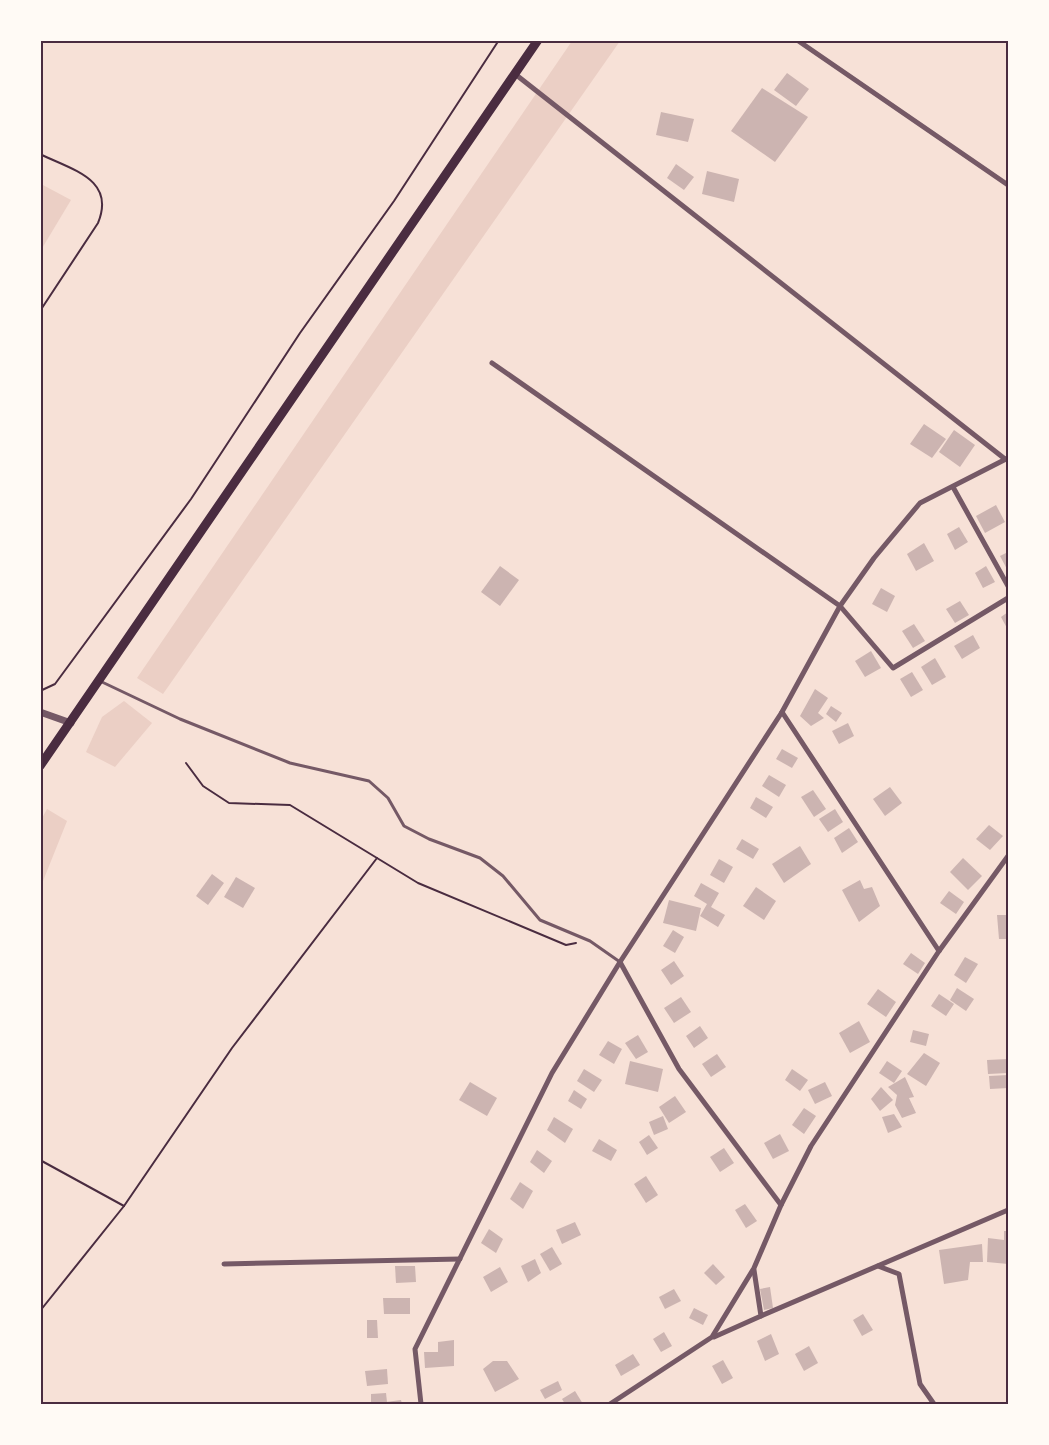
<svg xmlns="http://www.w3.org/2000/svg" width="1049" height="1445" font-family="'Work Sans',sans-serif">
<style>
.green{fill:#ebcfc5}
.building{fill:#ccb4b1}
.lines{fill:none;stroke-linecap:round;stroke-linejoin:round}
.path{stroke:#4a2c40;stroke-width:2}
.service{stroke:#755966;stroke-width:3}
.minor{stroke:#755966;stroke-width:5}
.tertiary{stroke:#755966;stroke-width:7}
.trunk{stroke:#4a2c40;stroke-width:9}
.neatline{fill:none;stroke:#4a2c40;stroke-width:2}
</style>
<rect width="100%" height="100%" fill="#f7e1d7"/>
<g class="green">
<path d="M572 41H620L163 694 137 678Z"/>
<path d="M41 184 71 200 41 250Z"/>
<path d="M124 701 152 723 115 767 86 752 102 717Z"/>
<path d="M47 809 67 821 41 886V820Z"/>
</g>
<g class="building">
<path d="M787 73 809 89 796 106 774 90Z"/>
<path d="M762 88 808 117 775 162 731 131Z"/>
<path d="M661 112 694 119 688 142 656 135Z"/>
<path d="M676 164 694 177 684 190 667 178Z"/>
<path d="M707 171 739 179 734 202 702 194Z"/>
<path d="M924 424 946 439 932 458 910 444Z"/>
<path d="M954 430 975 445 960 467 939 452Z"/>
<path d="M996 505 1005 522 985 533 976 516Z"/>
<path d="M959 527 968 542 955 550 947 534Z"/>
<path d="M924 543 934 561 916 571 907 554Z"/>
<path d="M1008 552V571L1000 556Z"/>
<path d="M500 566 519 580 500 606 481 592Z"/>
<path d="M986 566 995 582 983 588 975 573Z"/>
<path d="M881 588 895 596 887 612 872 604Z"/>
<path d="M960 601 969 615 955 623 946 609Z"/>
<path d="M1008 612V630L1001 617Z"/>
<path d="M914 624 925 641 913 648 902 631Z"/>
<path d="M973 635 980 648 962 659 954 646Z"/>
<path d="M871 651 881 668 865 677 855 661Z"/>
<path d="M935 658 946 677 932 685 921 667Z"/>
<path d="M912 672 923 690 911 697 900 679Z"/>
<path d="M815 689 828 698 818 713 824 718 811 726 800 716Z"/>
<path d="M831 706 842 713 836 722 826 714Z"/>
<path d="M848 723 854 736 839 744 832 731Z"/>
<path d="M782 749 798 758 792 768 776 759Z"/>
<path d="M769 775 786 785 779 797 762 786Z"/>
<path d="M890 787 902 803 885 816 873 799Z"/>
<path d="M813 790 826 809 814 817 801 797Z"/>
<path d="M756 797 773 807 766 818 750 808Z"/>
<path d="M835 809 843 822 828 832 819 819Z"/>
<path d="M989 825 1003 836 990 850 976 839Z"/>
<path d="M849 828 858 842 842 853 834 838Z"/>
<path d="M742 839 759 849 753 859 736 849Z"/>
<path d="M800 846 811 864 784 883 772 864Z"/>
<path d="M963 858 982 876 968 890 950 872Z"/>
<path d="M719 859 733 867 724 883 710 875Z"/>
<path d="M212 874 224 883 208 905 196 896Z"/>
<path d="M236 877 255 888 243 908 224 897Z"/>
<path d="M860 880 864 889 872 887 880 906 859 922 842 890Z"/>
<path d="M701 883 719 893 711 907 725 915 718 927 700 916 707 904 694 896Z"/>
<path d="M756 887 776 901 764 920 743 906Z"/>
<path d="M949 891 964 902 956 914 940 903Z"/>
<path d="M669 900 701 908 696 931 663 923Z"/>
<path d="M997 915H1008V939H999Z"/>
<path d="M673 930 684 937 675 953 663 946Z"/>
<path d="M911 953 925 963 918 974 903 964Z"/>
<path d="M965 957 978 964 966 983 954 975Z"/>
<path d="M674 961 684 976 671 985 661 970Z"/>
<path d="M957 988 974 999 966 1011 950 1000Z"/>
<path d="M878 989 896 1002 886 1017 867 1004Z"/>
<path d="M939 994 954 1004 946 1016 931 1006Z"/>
<path d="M681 997 691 1012 674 1023 664 1008Z"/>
<path d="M859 1021 870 1042 850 1053 839 1033Z"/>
<path d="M700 1026 708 1038 694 1048 686 1036Z"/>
<path d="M913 1030 929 1034 926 1046 910 1042Z"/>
<path d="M638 1035 648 1052 636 1059 625 1043Z"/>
<path d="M608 1041 622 1049 614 1064 599 1055Z"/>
<path d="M924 1053 940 1063 926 1086 907 1074Z"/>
<path d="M717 1054 726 1067 711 1077 702 1064Z"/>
<path d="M1008 1059V1073L988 1074 987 1060Z"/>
<path d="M630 1061 663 1069 658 1092 625 1084Z"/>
<path d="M887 1061 902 1071 894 1083 879 1073Z"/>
<path d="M584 1069 602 1080 594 1092 577 1081Z"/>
<path d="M792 1069 808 1080 800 1091 785 1080Z"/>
<path d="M1008 1075V1088L990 1089 989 1076Z"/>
<path d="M905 1077 914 1097 909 1098 916 1113 902 1118 895 1105 897 1095 888 1087Z"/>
<path d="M470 1082 497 1098 487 1116 459 1100Z"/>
<path d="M825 1082 832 1096 815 1104 808 1090Z"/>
<path d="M881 1087 893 1100 880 1111 871 1099Z"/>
<path d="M574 1090 587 1099 581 1109 568 1101Z"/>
<path d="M675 1096 686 1112 669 1123 659 1107Z"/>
<path d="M804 1108 816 1116 804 1134 792 1125Z"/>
<path d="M894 1114 902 1127 888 1133 882 1117Z"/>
<path d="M663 1116 668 1129 654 1135 649 1122Z"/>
<path d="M554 1117 573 1129 565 1143 547 1130Z"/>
<path d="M780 1134 789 1151 773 1159 764 1143Z"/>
<path d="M649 1135 658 1148 647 1155 639 1142Z"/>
<path d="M599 1139 617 1150 611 1161 592 1151Z"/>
<path d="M724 1148 734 1163 720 1172 710 1157Z"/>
<path d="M537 1150 552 1161 544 1173 530 1162Z"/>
<path d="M646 1176 658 1195 646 1203 634 1184Z"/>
<path d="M520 1182 533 1191 523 1209 510 1199Z"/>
<path d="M745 1204 757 1221 746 1228 735 1210Z"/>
<path d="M575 1222 581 1235 562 1244 556 1230Z"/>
<path d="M489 1229 503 1239 496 1253 481 1243Z"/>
<path d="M1004 1231H1008V1264L987 1262 988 1238 1004 1240Z"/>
<path d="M982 1244 983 1262H970L968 1280 944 1284 939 1250Z"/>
<path d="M552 1247 562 1264 550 1271 540 1254Z"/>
<path d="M535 1259 541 1273 528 1282 521 1266Z"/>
<path d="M713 1264 725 1277 716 1285 704 1273Z"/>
<path d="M395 1266H415L416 1282 396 1283Z"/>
<path d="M500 1267 508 1282 491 1292 483 1277Z"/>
<path d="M770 1287 773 1308 764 1310 760 1289Z"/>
<path d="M674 1289 681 1301 665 1309 659 1297Z"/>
<path d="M383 1298H410V1314H384Z"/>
<path d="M694 1308 708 1315 703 1325 689 1318Z"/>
<path d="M863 1314 873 1330 862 1336 853 1320Z"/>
<path d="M367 1320H377L378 1338H367Z"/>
<path d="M664 1332 672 1346 661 1352 653 1339Z"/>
<path d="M771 1334 779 1354 765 1361 757 1341Z"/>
<path d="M454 1340V1366L425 1368 424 1352H438V1342Z"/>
<path d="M809 1346 818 1363 804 1371 795 1354Z"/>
<path d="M633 1354 640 1365 621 1376 615 1365Z"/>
<path d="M723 1360 733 1378 722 1384 712 1366Z"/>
<path d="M493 1361H507L519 1379 495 1392 483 1369Z"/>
<path d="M387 1369 388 1384 367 1386 365 1371Z"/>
<path d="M558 1381 562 1390 545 1399 540 1390Z"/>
<path d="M575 1391 583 1404H565L562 1399Z"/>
<path d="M386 1393 387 1402H371V1394Z"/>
<path d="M401 1400 402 1404H386V1402Z"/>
</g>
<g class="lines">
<g class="path">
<path d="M40 154C72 170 116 179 98 223L40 311"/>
<path d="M40 691 55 684 191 499 300 333 394 201 499 40"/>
<path d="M186 763 203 786 229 803 290 805 418 883 566 945 576 943"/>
<path d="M40 1160 124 1206"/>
<path d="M40 1311 124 1206 232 1048 377 858"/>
</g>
<path class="service" d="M102 682 180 719 290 763 369 781 388 798 404 826 429 839 480 858 503 876 540 920 590 941 620 962"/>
<g class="minor">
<path d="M797 40 1008 185"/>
<path d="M515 74 1005 459"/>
<path d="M492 363 840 606 893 668 1008 598"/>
<path d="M953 487 1008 586"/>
<path d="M782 712 939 951"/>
<path d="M620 962 679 1069 781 1205"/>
<path d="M224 1264 460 1259"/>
<path d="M878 1266 899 1274 920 1384 934 1404"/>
<path d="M761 1316 1008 1210"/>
<path d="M714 1337 761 1316 754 1270"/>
<path d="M421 1404 415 1349 552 1073 620 962 782 712 840 606 874 558 920 503 1008 458"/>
<path d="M610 1404 712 1337 754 1268 781 1205 811 1146 939 951 1008 856"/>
</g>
<path class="tertiary" d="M40 712 71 723"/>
<path class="trunk" d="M40 766 538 40"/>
</g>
<rect width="1049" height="1445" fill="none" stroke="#fffaf5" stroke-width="84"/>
<rect x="42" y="42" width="965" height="1361" class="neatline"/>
</svg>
